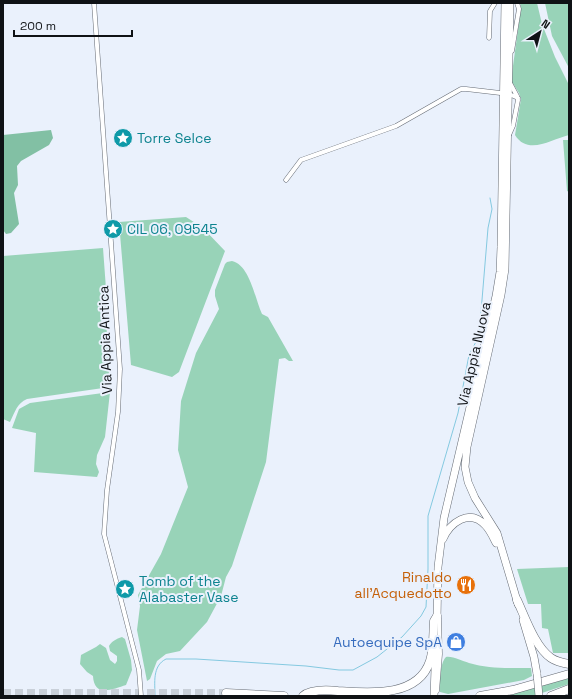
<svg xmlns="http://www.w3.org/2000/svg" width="572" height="699" font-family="'Space Grotesk',sans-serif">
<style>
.green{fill:#98d3b8}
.forest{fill:#82c0a4}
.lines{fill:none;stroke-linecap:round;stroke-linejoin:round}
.stream{stroke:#84c9e0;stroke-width:1}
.highway-tunnel{stroke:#c9d0d9;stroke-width:8;stroke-dasharray:8 4;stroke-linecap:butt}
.street-casing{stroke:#656b74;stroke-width:5}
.primary-casing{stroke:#656b74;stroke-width:8}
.highway-casing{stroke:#656b74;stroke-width:9}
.street{stroke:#fff;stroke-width:4}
.primary{stroke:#fff;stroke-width:7}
.highway{stroke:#fff;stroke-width:8}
.primary-bridge-casing{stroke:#656b74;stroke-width:8;stroke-linecap:butt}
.primary-bridge{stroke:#fff;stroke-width:7}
.labels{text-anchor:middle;stroke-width:4;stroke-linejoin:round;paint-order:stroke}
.culture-label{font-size:14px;fill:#0d838f;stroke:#eaf1fc;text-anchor:start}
.street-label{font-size:14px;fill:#0f1215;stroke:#eaf1fc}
.food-label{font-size:14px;fill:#c56008;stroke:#eaf1fc;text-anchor:end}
.shop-label{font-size:14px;fill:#366cbe;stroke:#eaf1fc;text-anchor:end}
</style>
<rect width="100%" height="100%" fill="#eaf1fc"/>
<path class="green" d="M520,3H537L542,24L555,57L569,85V135C552,139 528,156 515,135L521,99L519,93L512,82V73L521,8Z
M545,3H569V68L552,36Z
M563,140H569V192L567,191Z
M186,217L203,228L225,251L179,372L172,377L131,365L119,222Z
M103,248L108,316L106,319L110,387L27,399C17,403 15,412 10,422L3,419V256Z
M232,261C250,265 255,299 262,314L268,317L293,361H289L285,358L279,359L266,462L232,566L226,577L221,596L207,622L180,651L166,654L157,661L150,679L147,681L137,630L140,606L138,595L161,554L188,487L178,450L181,401L196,353L219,309L215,296V290L225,264L227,262Z
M110,392L105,437L97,455L96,464L99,472L97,477L34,472L36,433L12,428L19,409L30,403Z
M569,567V653H553L548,629L542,628L541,604H528L517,569Z
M122,637L125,639L131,660L132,670L126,685C113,689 94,698 93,676L87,672L80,664L81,655L96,647L100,644L106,648L110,660L115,664L117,661V656L110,651L109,646C112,641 116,639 122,637Z
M446,657C453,656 462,661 469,663C489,669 511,668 531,668L532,676L524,680L448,694L440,692C439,685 440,662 446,657Z
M569,678V684L533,696H498L530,689Z"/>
<path class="forest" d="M51,130L53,138L49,145L21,161L17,166L18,185L14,193L19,224L11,233L6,234L3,230V135Z"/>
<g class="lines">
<path class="stream" d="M155,696C155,683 152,666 166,659H196L306,666L339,670H353L377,657L402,637L421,616L426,607L428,569V516L458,413L469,355L479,336L488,228L492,209L490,198"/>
<path class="highway-tunnel" d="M3,693H226"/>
<defs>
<path id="street" d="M94,3L120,369L118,412L107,490L104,534L139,670L141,696
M489,38L490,11L495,3
M512,51L519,9L517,3
M509,135L513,126L518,100L517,96L510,83
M286,180L301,160L396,126L461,89H466L509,94L518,98
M437,691L440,654L439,618"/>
<path id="primary" d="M510,3L505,269L501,295L467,447L465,467L468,482L475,498L497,533L518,604
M443,539C450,523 469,508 485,525C490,530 493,537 496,543
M437,620L438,567L444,518L496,296L500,272L501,247L505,3
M523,620L534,657L537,674
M434,696L436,642"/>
<path id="highway" d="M517,600C525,617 535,647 551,658C557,662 563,663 569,664
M226,693L284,696
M303,696C311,689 328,690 338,691C369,693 418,698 430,661C434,648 433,634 434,621L437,616
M480,696L513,690L569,674
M551,696L569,689"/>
</defs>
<use href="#street" class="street-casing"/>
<use href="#primary" class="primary-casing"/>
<use href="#highway" class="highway-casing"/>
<use href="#street" class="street"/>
<use href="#primary" class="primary"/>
<use href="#highway" class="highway"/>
<defs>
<path id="primary-bridge" d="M537,674L539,696"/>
</defs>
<use href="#primary-bridge" class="primary-bridge-casing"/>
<use href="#primary-bridge" class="primary-bridge"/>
</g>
<defs>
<symbol id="sight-disc" viewBox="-11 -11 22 22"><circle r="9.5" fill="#0f9aa8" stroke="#eaf1fc"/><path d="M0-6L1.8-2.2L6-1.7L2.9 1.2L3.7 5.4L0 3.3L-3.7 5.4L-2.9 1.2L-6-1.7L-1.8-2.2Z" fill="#fff"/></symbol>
<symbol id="restaurant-disc" viewBox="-11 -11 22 22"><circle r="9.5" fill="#e8710a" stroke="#eaf1fc"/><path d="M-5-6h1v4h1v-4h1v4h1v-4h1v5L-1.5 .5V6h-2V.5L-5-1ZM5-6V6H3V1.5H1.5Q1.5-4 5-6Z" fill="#fff"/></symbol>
<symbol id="shop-disc" viewBox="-11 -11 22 22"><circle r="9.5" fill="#3f7fe0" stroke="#eaf1fc"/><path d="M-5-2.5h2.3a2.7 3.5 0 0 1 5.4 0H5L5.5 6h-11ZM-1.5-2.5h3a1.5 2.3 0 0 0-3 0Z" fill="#fff"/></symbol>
</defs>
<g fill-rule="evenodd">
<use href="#sight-disc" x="112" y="127" width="22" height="22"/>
<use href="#sight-disc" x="102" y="218" width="22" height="22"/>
<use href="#restaurant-disc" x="455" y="574" width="22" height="22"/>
<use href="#sight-disc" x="114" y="578" width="22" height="22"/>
<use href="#shop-disc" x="445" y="631" width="22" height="22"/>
</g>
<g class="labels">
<g class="culture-label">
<text x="137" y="143">Torre Selce</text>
<text x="127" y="234">CIL 06, 09545</text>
<text x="139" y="586">Tomb of the<tspan x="139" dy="16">Alabaster Vase</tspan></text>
</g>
<g class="street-label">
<text transform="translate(105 340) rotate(-92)" y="5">Via Appia Antica</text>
<text transform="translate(474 354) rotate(-77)" y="5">Via Appia Nuova</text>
</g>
<g class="food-label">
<text x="452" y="582">Rinaldo<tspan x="452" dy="16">all'Acquedotto</tspan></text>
</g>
<g class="shop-label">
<text x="442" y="647">Autoequipe SpA</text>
</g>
</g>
<rect width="572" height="699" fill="none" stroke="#0f1215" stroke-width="8"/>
<g transform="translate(540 32) rotate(36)" stroke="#eaf1fc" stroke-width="3" paint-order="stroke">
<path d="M0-3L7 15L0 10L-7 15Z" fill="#0f1215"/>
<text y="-6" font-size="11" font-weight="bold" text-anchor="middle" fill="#0f1215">N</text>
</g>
<path d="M14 30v6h118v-6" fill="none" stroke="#0f1215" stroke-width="2"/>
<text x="20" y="30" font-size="12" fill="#0f1215" stroke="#eaf1fc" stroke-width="3" paint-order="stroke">200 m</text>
</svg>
